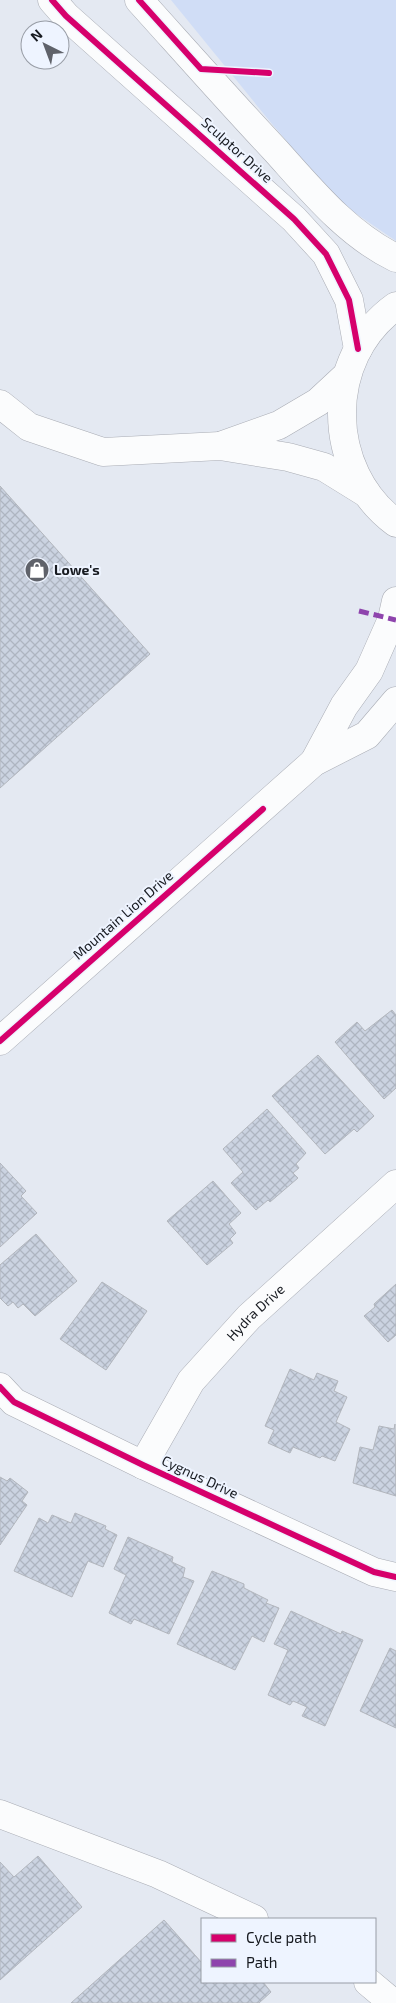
<svg xmlns="http://www.w3.org/2000/svg" width="396" height="2003" font-family="'Exo 2',sans-serif">
<style>
.grass{fill:#d0ddf6}
.building{fill:url(#building-cross-hatch);stroke:#b2b6bd}
.lines{fill:none;stroke-linecap:round;stroke-linejoin:round}
.minor-casing{stroke:#a9acb4;stroke-width:29}
.minor{stroke:#fbfcfd;stroke-width:28}
.quiet{stroke:#8e44ad;stroke-width:5;stroke-dasharray:10 5;stroke-linecap:butt}
.cycleway-casing{stroke:#eef4ff;stroke-width:9}
.cycleway{stroke:#d6006c;stroke-width:6}
.labels{text-anchor:middle;stroke-width:4;stroke-linejoin:round;paint-order:stroke}
.street-label{font-size:14px;fill:#171a20;stroke:#eef4ff}
.poi-label{font-size:14px;font-weight:bold;fill:#171a20;stroke:#eef4ff;text-anchor:start}
</style>
<defs>
<pattern id="building-cross-hatch" width="8" height="8" patternUnits="userSpaceOnUse" patternTransform="scale(1.25)"><rect width="8" height="8" fill="#cbd3e1"/><path d="M0 0l8 8M0 8l8-8" fill="none" stroke="#aeb5c1"/></pattern>
</defs>
<rect width="100%" height="100%" fill="#e4e9f2"/>
<path class="grass" d="M171,0H396V241L339,202L272,124Z"/>
<path class="building" d="M0,486L150,654L0,788Z
M392,1010L396,1015V1088L384,1099L335,1042L357,1022L365,1031Z
M318,1055L374,1116L357,1132L354,1129L325,1154L272,1096Z
M267,1109L306,1153L296,1164L299,1168L293,1173L298,1178L270,1202L268,1200L256,1210L231,1183L243,1172L223,1149Z
M0,1163L26,1191L21,1196L37,1213L0,1247Z
M213,1181L241,1213L229,1224L236,1233L230,1239L233,1243L207,1265L167,1221Z
M36,1234L77,1281L35,1316L23,1304L18,1308L13,1302L8,1306L0,1298V1265Z
M102,1282L147,1311L106,1370L60,1339Z
M396,1284V1335L388,1342L364,1316L375,1307L374,1304Z
M290,1369L314,1380L317,1373L338,1381L334,1391L347,1397L336,1422L350,1429L335,1461L322,1456L320,1458L293,1447L290,1453L268,1443L274,1430L265,1426Z
M395,1424L396,1496L353,1483L360,1447L373,1450L379,1426L394,1429Z
M0,1477L7,1481L10,1478L28,1492L22,1501L27,1505L0,1545Z
M75,1513L106,1526L105,1529L117,1535L103,1567L88,1561L72,1597L14,1571L39,1518L48,1523L52,1515L71,1523Z
M128,1537L173,1557L172,1562L185,1568L183,1577L194,1581L169,1634L134,1619L131,1624L109,1613L126,1575L114,1569Z
M212,1571L244,1584V1588L268,1600L266,1603L279,1608L264,1642L252,1636L235,1670L177,1644Z
M291,1611L341,1634L342,1631L363,1640L325,1726L302,1716L307,1707L293,1701L290,1705L268,1695L288,1650L274,1644Z
M390,1648L396,1651V1728L360,1711Z
M38,1856L82,1907L0,1980V1862L14,1877Z
M164,1920L202,1963V1982H263L271,1992L259,2003H71Z"/>
<g class="lines">
<defs>
<g id="minor">
<path d="M52,0L66,16L294,219L326,254L349,300L358,349"/>
<path d="M139,0C185,51 230,102 277,152C312,191 348,235 396,258"/>
<path d="M396,306C323,358 325,471 396,523"/>
<path d="M0,404L29,427L103,452L220,446L288,457L324,467L366,493"/>
<path d="M223,445L279,425L318,402L346,376"/>
<path d="M314,762L344,706L369,671L392,619L396,601"/>
<path d="M0,1041L314,762L367,735L396,701"/>
<path d="M0,1387L14,1402L143,1465L374,1572L396,1577"/>
<path id="s1" d="M143,1465L191,1381L249,1317L396,1184"/>
<path d="M0,1814L158,1874L254,1919"/>
<path d="M368,1982L393,2003"/>
</g>
</defs>
<use href="#minor" class="minor-casing"/>
<use href="#minor" class="minor"/>
<path class="quiet" d="M359,611L396,620"/>
<defs>
<path id="cycleway" d="M52,0L66,16L294,219L326,254L349,300L358,349
M139,0L201,69L269,73
M0,1041L263,809
M0,1387L14,1402L143,1465L374,1572L396,1577"/>
</defs>
<use href="#cycleway" class="cycleway-casing"/>
<use href="#cycleway" class="cycleway"/>
</g>
<defs>
<symbol id="shop-disc" viewBox="-11 -11 22 22"><circle r="9.5" fill="#5f626a" stroke="#eef4ff"/><path d="M-5-2.5h2.3a2.7 3.5 0 0 1 5.4 0H5L5.5 6h-11ZM-1.5-2.5h3a1.5 2.3 0 0 0-3 0Z" fill="#fff"/></symbol>
</defs>
<g fill-rule="evenodd">
<use href="#shop-disc" x="23" y="556" width="28" height="28"/>
</g>
<g class="labels">
<g class="street-label">
<text transform="translate(237 150) rotate(42)" y="5">Sculptor Drive</text>
<text transform="translate(123 915) rotate(-41)" y="5">Mountain Lion Drive</text>
<text dy="5" stroke="none"><textPath href="#s1" startOffset="191">Hydra Drive</textPath></text>
<text transform="translate(200 1477) rotate(25)" y="5">Cygnus Drive</text>
</g>
<g class="poi-label">
<text x="54" y="575">Lowe's</text>
</g>
</g>
<rect x="201" y="1918" width="175" height="65" fill="#eef4ff" stroke="#989da6"/>
<rect x="211" y="1934" width="25" height="8" fill="#d6006c" stroke="#989da6"/>
<text x="246" y="1943" font-size="15" fill="#171a20">Cycle path</text>
<rect x="211" y="1959" width="25" height="8" fill="#8e44ad" stroke="#989da6"/>
<text x="246" y="1968" font-size="15" fill="#171a20">Path</text>
<g transform="translate(45 45) rotate(318)"><circle r="24" fill="#eef4ff" stroke="#989da6"/>
<path d="M0-4L9 19L0 12L-9 19Z" fill="#5f626a"/>
<text y="-8" font-size="14" font-weight="bold" text-anchor="middle" fill="#171a20">N</text>
</g>
</svg>
